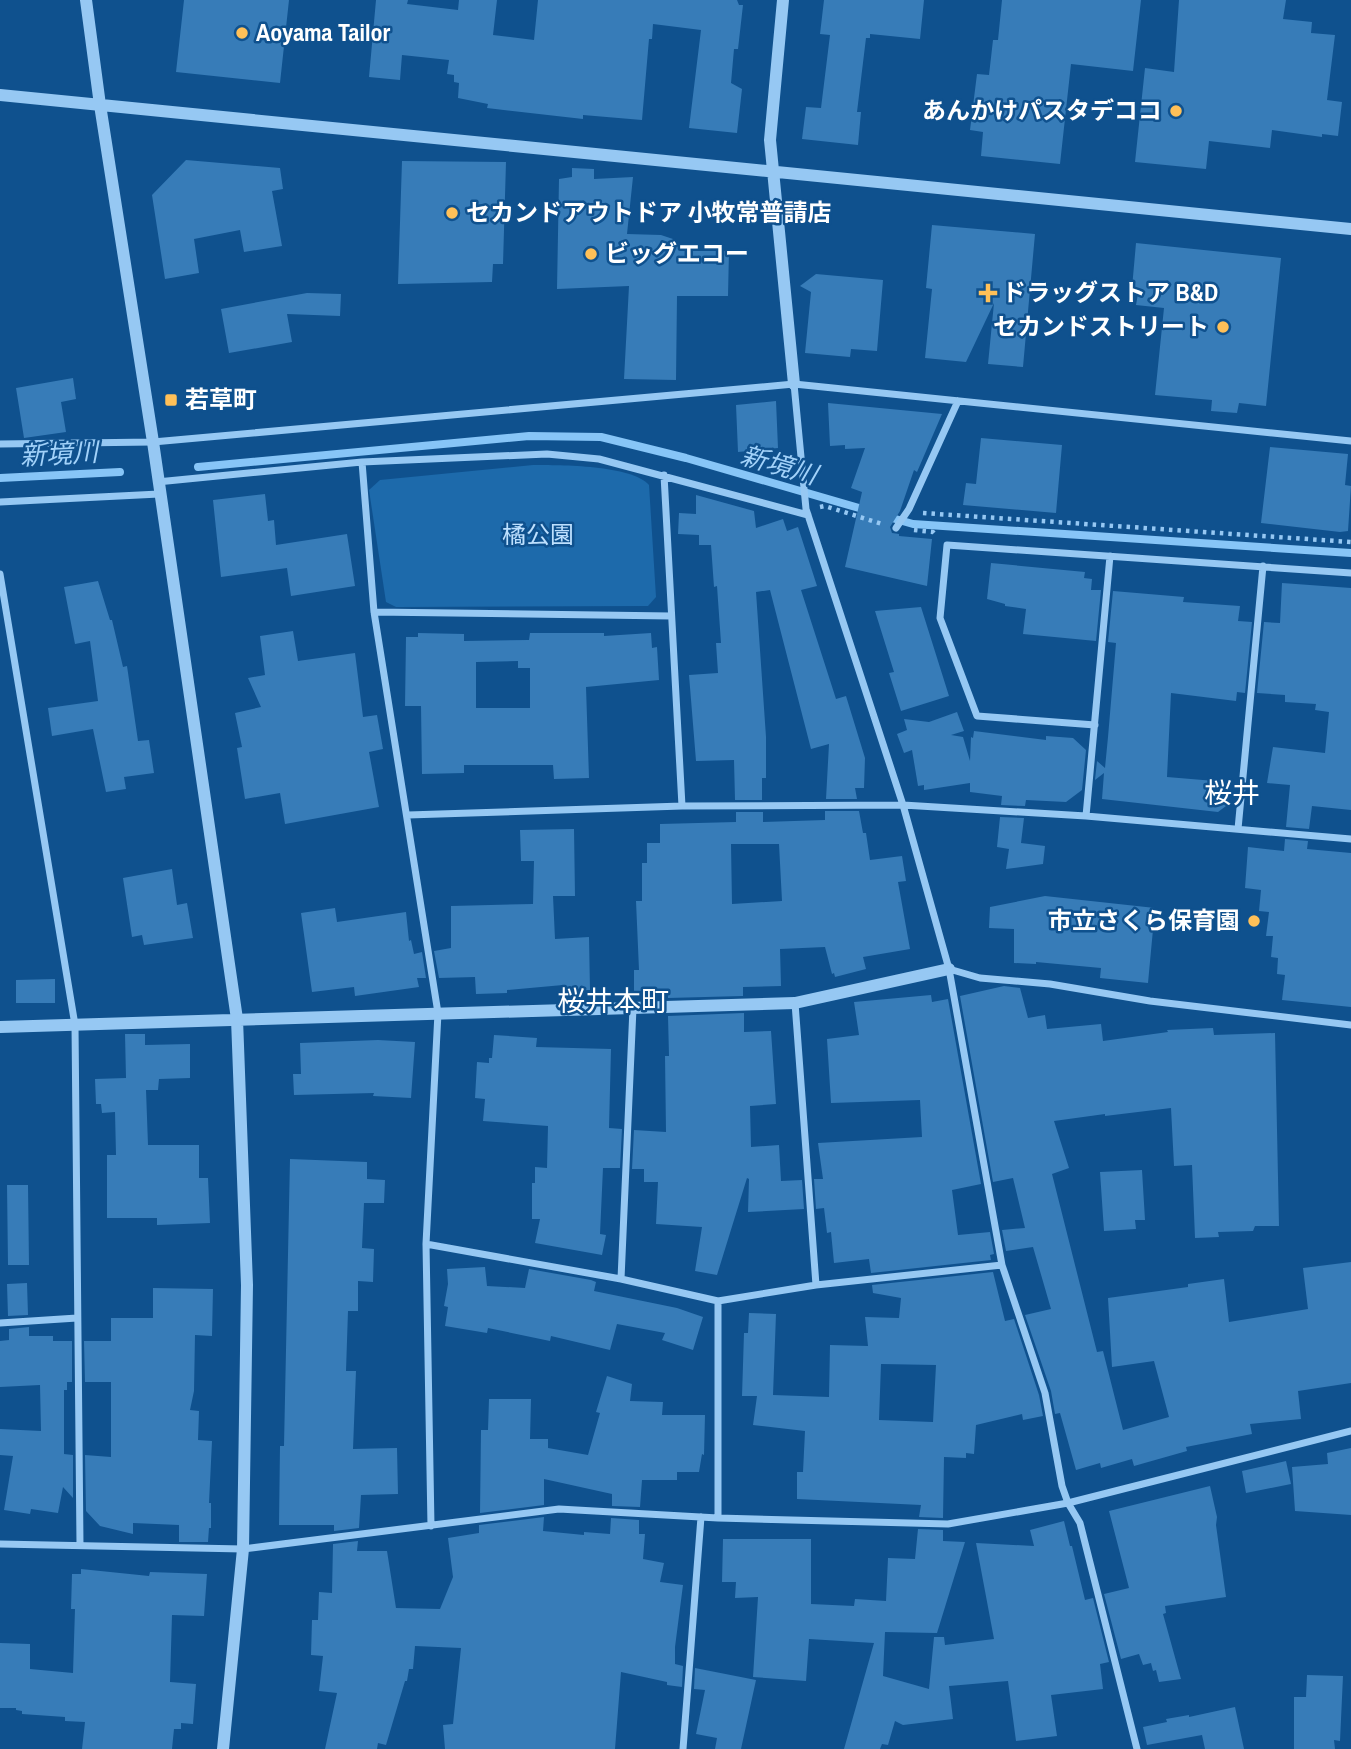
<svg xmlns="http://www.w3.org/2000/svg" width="1351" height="1749" font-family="'Archivo Narrow','Noto Sans JP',sans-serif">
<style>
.green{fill:#1d6aab}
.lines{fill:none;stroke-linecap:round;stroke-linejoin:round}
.stream{stroke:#87c5f7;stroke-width:8}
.building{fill:#377cb8;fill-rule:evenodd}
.path{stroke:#96c8f3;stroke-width:4.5;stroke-dasharray:3.5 5;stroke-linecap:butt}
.minor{stroke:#96c8f3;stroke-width:7}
.tertiary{stroke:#96c8f3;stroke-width:12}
.poi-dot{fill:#ffc058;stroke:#0f518e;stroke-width:2.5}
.labels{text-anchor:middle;stroke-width:5;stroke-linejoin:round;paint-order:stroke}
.poi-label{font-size:24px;font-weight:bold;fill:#fff;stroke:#0f518e;text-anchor:start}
.park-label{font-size:24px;fill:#bde0fe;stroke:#0f518e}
.water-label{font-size:26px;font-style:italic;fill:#a2d2fa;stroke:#0f518e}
.quarter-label{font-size:28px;fill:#fff;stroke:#0f518e}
</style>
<rect width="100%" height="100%" fill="#0f518e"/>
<path class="green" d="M533,465C560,465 632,465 649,485L656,597L648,606L396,607L386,602L369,490L380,480Z"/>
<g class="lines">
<path class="stream" d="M198,467L529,436L601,437L686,458L866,510
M0,478L120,472
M885,516L913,524L1351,553"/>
</g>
<path class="building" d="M184,0H289L280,83L176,72Z
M376,0H408L407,4L458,10L459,0H497L493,35L534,40L538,0H737L739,5H743L738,49H734L731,83L742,89L737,133L689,128L701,30L653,24L652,39H649L642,120L583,115V119L487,108L488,104L458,98L459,83L454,82V75L447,74L449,60L402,55L400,80L369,77Z
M824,0H924L920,39L870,34V38H866L857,112H861L858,145L802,139L806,107L821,108L830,35L820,34Z
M1002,0H1141L1133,71L1071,64L1060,164L981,156L983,132L970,130L977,74L989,75L993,40H998Z
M1179,0H1286L1283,19L1312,22L1311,33L1335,35L1327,100L1342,102L1338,136L1322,134V137L1272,130L1270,148L1209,141L1206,169L1135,162L1145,68L1174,72Z
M186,160L280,168L283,189L272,191L282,246L244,252L240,230L194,239L199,273L165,279L152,195Z
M402,161L506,162L503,264H493L492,282L398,284Z
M572,168L594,169V179L633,177L627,234L661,235L673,239L688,251H729L728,296H677L676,380L624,379L629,286L557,289L559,179L572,177Z
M932,225L1035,234L1023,367L988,364L994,303L966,362L925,358L932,289L926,288Z
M1136,243L1281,258L1266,406L1239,403L1237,413L1211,411L1212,400L1155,395L1164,308L1136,305L1139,288H1132Z
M816,274L883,280L877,351L851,349L850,357L805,353L811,292L800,286Z
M307,293L341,294L340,316L287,314L292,342L229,353L221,309Z
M73,378L76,399L61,402L66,432L24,438L16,388Z
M776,401L778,448L738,452L736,405Z
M828,403L942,414L917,472L914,470L900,511L890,527L892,533L899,534V536L932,539L927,586L845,567L862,492L851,488L865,448L845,449V445L830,446Z
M981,438L1062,445L1056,513L963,505L966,483L976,484Z
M1270,447L1348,454L1345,485L1351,486L1348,531L1340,532L1261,523Z
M265,494L268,521L274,520L276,545L347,534L355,586L291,596L287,568L221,577L213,500Z
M696,495L754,511L756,528L783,519L787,531L798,527L817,586L801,590L836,699L846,696L865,758L864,788H855L857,799H826L829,744L811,749L770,590L756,592L766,737V778H762V800H735L734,760L696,761L689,675L718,673L716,643H721L717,586L714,587L711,545H699V535L678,534L679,513L696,514Z
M991,563L1085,572L1084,578L1092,579L1091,590H1101L1096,641L1023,634L1026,609L1005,606V604L987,599Z
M98,581L110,620H112L123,667L127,666L138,741L149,740L154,773L124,777L126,789L106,792L93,729L52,736L48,708L98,701L90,641L75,644L64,587Z
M1282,583L1351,588V810L1312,806L1309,829L1286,827L1290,785L1267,783L1273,747L1325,753L1329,712L1315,710L1316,704L1285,702V695L1257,693L1264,622L1280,623Z
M1113,591L1184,597L1183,602L1240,606L1238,621L1252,622L1245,693L1237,692L1236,701L1171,693L1167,777L1227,782L1226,806L1218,812L1102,799L1104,773L1095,780L1097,761L1105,768L1108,737L1116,643L1108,642Z
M921,607L949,696L901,711L889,673L894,672L875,611Z
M293,631L298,661L355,653L363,717L377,715L383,749L369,752L379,807L285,824L280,793L245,799L237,748L242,747L235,713L261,707L248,678L265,675L260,636Z
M418,633L464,634V641L529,640L530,633H604V636L651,633L652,648L657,647L659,680L586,687L589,778L554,779L553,765H464V773L422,774L421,706H405L406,637H418ZM518,661V668H530V708H476V662Z
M957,712L964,731L951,735L963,737L970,761L971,737L973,738L974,731L1046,740V736L1073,738L1086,750L1082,790L1066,802L1026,800L1025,806L1001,805L1002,796L970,792V783L924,790V785L918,786L912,750L904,753L897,734L907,730L904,719L929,722Z
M825,811H859L863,833H866L870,860L902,856L906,881L898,882L910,949L863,957L866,969L835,977L834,973L832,974L825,947L780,949L781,986L743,987V996L668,998V991H634V970H639L636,901H642V863H647V843H660V824L736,822V812H763V822L825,820ZM731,844H779L782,901L732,904Z
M1000,817L1024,818L1021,843L1045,846L1043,864L1006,869L1009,849L997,847Z
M574,829L575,896H553L555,939L589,937L590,990L563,991V985L507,990V993L476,994L475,977L439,978L434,951L451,948V906L533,904L534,861H521L520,830Z
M1285,839L1308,841L1307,849L1351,853V1007L1282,1000L1285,975L1277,974L1278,958L1271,957L1273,936H1266L1269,912L1259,911L1261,890L1245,888L1248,847L1284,851Z
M172,869L177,905L187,903L193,938L144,945L142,935L132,937L123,878Z
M1045,896L1155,908L1148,983L1100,978L1101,968L1036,962V964L1014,963V929L989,928L990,907Z
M335,908L337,922L406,912L409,941L411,940L414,954L422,952L426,978H417L419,987L355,996L354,987L312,992L301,913Z
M55,979V1003H16V980Z
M1004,986L1020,988L1028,1018L1045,1015L1047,1029L1101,1024L1103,1041L1168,1032L1167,1030L1213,1028L1214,1035L1275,1033L1279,1226H1255L1253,1231L1218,1232L1219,1237L1195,1238L1192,1165L1174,1166L1171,1108L1105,1116V1114L1054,1121L1069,1168L1052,1174L1097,1352L1103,1351L1123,1430L1169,1417L1154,1361L1112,1367L1108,1298L1188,1287V1284L1224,1279L1229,1322L1308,1309L1303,1268L1351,1262V1383L1298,1391L1301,1419L1250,1424L1252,1434L1186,1447L1187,1451L1134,1466L1132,1459L1101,1468L1100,1463L1076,1470L1060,1413L1055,1414L1051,1391L1025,1315L1051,1309L1033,1247L1006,1251L1002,1230L1025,1228L1013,1178L993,1182L960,996Z
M931,995L932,1002L948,999L981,1184L952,1190L958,1235L990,1232L994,1254L990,1255L991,1260L871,1273L869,1259L834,1263L831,1232L827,1233L824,1208L816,1209L814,1179H823L818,1143L922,1137L920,1100L831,1103L827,1039L859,1035L854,1002Z
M744,1013V1032L771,1031L776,1104L750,1106L751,1147L779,1145L781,1181L802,1180L804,1209L748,1212L749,1179L747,1178L717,1275L695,1271L702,1227L656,1224L658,1182H644V1169H632L634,1130L666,1132L665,1056H669L668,1016Z
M125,1034H145V1045L190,1044V1078L159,1079L158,1090H146L148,1145H199V1178H208L210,1223L157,1225V1218H107V1155H116L115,1112L102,1113L101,1104H96L95,1079L126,1078Z
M494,1035L537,1038L536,1047L611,1049L609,1128L622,1129L620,1168H603L600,1234L606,1235L602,1255L535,1243L540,1219H532V1183H535V1167L547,1168L548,1126L483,1121L485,1099L475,1098L477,1062L489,1063V1058H492Z
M378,1040L415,1042L411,1098L373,1096L374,1093L294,1095L293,1074H301L300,1043Z
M290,1159L367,1162V1179L385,1180L384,1203H364L362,1248L374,1249L373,1282L358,1281V1311H348L346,1371H356L353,1449L397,1448L398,1494L361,1495L359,1528L334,1531V1525H279L280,1446H284Z
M1142,1170L1145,1220H1135L1136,1229L1104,1231L1100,1172Z
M7,1185H28L29,1265H8Z
M485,1267L487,1286L525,1288L529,1269L591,1280L596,1282L594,1291L677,1308L703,1317L693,1350L662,1340L665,1333L617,1324L610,1350L551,1336L550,1341L488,1328L487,1333L445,1326L448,1307L444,1306L448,1284L447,1269Z
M993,1272L1005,1321L1014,1319L1039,1395L1043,1416L1023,1420L1022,1414L976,1425L974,1454L966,1453V1458L944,1457L943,1518L919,1517L921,1505L797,1499V1472H803L805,1431L753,1425L757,1396H742L744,1333H748L749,1313L776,1314L773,1395L829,1397L830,1345L868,1346L865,1317L899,1318L901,1298L873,1293L872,1285ZM881,1364L936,1365L933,1422L879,1420Z
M27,1283L28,1315L8,1316L7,1284Z
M153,1288L213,1289L212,1336L195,1335L194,1391L190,1410L199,1411L198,1440L212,1441L209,1503H211V1528H209L208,1542H179V1525L133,1523V1534L100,1526L86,1511L85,1455L111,1457V1382H85L84,1341H111V1318H153Z
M29,1327V1336H53V1341H72V1382H67V1390H64V1454L73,1455V1498L63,1487L58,1513L31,1509L30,1514L4,1510L13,1456L0,1455V1429L41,1431L40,1385L0,1387V1341L9,1340V1329Z
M607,1376L632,1384L630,1401L663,1402L662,1415H705L704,1455L702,1454L699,1472H677V1480H642L640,1507L612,1506V1494L544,1479V1505L480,1513L481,1430H488L489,1399H531L530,1439H548V1448L588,1455L600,1413L596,1412Z
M1351,1448V1515L1295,1511L1292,1467L1328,1464L1327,1453Z
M1286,1461L1291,1484L1246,1493L1242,1471Z
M1210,1486L1217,1517L1216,1525L1226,1597L1165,1606L1166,1613L1163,1614L1181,1679L1159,1682L1156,1670L1153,1671L1151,1663L1143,1665L1139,1654L1121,1659L1104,1594L1129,1588L1109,1511Z
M544,1517L543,1531L584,1535V1532L610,1534L611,1518L639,1520V1534H645L643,1559L664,1563L660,1582L683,1585L675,1647V1664L683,1666L682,1687L667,1685V1682L621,1672L615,1749H445L443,1725L453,1724L461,1648L415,1646L413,1669H409L407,1681H405L386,1745L378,1743L377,1749H325L337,1693L319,1691L323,1656L311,1655L312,1620H318L319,1592L332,1593L333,1544L358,1541L357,1551H387L396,1608L440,1609L453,1577L448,1538L479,1533V1525Z
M1064,1521L1070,1546H1072L1085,1600L1093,1598L1109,1662L1100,1664L1103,1689L1051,1695L1057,1736L1016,1741L1008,1681L949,1686L953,1719L903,1725L895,1721L888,1745L882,1744L880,1749H844L874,1643L809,1639L806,1681L753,1677L758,1597L735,1598L736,1582H722L723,1539H811V1604L854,1606L855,1599L886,1601L888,1558L915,1559L918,1529L943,1530V1541L965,1542L937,1633L885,1632L883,1676L929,1689L934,1637H944L945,1645L994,1639L976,1543L1034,1546L1030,1530Z
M81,1569L149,1576L150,1572L207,1574L204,1616L172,1615L170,1682L196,1684L193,1724L181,1723V1729H174L172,1749H82L85,1722L65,1721V1717L22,1714V1711L16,1710V1708H0V1643L30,1644V1669L73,1673L75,1609H71L72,1574H81Z
M695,1668L756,1680L741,1749H715L717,1738L696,1734L705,1690L694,1689Z
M1307,1675L1343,1676L1340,1741L1334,1740L1335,1749H1294V1697H1306Z
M1235,1707L1244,1749H1205L1202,1735L1147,1745L1143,1727L1167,1722L1166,1719L1189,1715V1717Z"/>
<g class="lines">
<path class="path" d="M820,507L825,506L882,524
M923,513L1351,542
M914,530L933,532L936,535"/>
<path class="minor" d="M794,384L806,509L903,805L949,969L1002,1265L1045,1393L1062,1486L1068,1503L1080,1523L1137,1749
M0,444L153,442L794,384L1351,441
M362,462L374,612L438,1013L426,1244L431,1526
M664,475L682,806
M157,482L362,462L547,454L599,459L808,515
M0,502L159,494
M896,528L909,509L958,401
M0,574L75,1025L80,1545
M374,612L671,616
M1095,725L977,716L940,618L947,545L1351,573
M408,815L682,806L903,805L1086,816L1351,839
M1086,816L1110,556
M1238,829L1263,566
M949,969L980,978L1050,984L1150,1001L1351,1025
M795,1003L816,1285
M426,1244L621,1279L718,1301L816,1285L1002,1265
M621,1279L633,1008
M718,1301V1518
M0,1323L77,1318
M0,1544L243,1549L559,1509L718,1518L948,1524L1068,1503L1351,1431
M683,1749L701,1517"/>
<path class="tertiary" d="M86,0L100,105L153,442L237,1019L247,1285L243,1549L223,1749
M783,0L770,140L794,384
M0,95L1351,229
M0,1027L795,1003L949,969"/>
</g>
<g class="poi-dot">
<circle cx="242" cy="33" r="7"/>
<circle cx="1176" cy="111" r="7"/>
<circle cx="452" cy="213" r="7"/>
<circle cx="591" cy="254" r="7"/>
<path d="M984.5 282.5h7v7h7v7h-7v7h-7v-7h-7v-7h7z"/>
<circle cx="1223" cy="327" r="7"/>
<rect x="164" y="393" width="14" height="14" rx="3.5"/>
<circle cx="1254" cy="921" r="7"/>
</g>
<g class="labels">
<g class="poi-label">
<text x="256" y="41">Aoyama Tailor</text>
<text x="1162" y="119" text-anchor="end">あんかけパスタデココ</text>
<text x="466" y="221">セカンドアウトドア 小牧常普請店</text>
<text x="605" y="262">ビッグエコー</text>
<text x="1002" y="301">ドラッグストア B&amp;D</text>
<text x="1209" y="335" text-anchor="end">セカンドストリート</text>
<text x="185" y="408">若草町</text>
<text x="1240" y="929" text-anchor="end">市立さくら保育園</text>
</g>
<g class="park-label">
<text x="538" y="543">橘公園</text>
</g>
<g class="water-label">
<text transform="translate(59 454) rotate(-3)" y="9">新境川</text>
<text transform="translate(779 465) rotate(16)" y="9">新境川</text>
</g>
<g class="quarter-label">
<text x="1232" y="803">桜井</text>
<text x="613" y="1011">桜井本町</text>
</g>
</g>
</svg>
